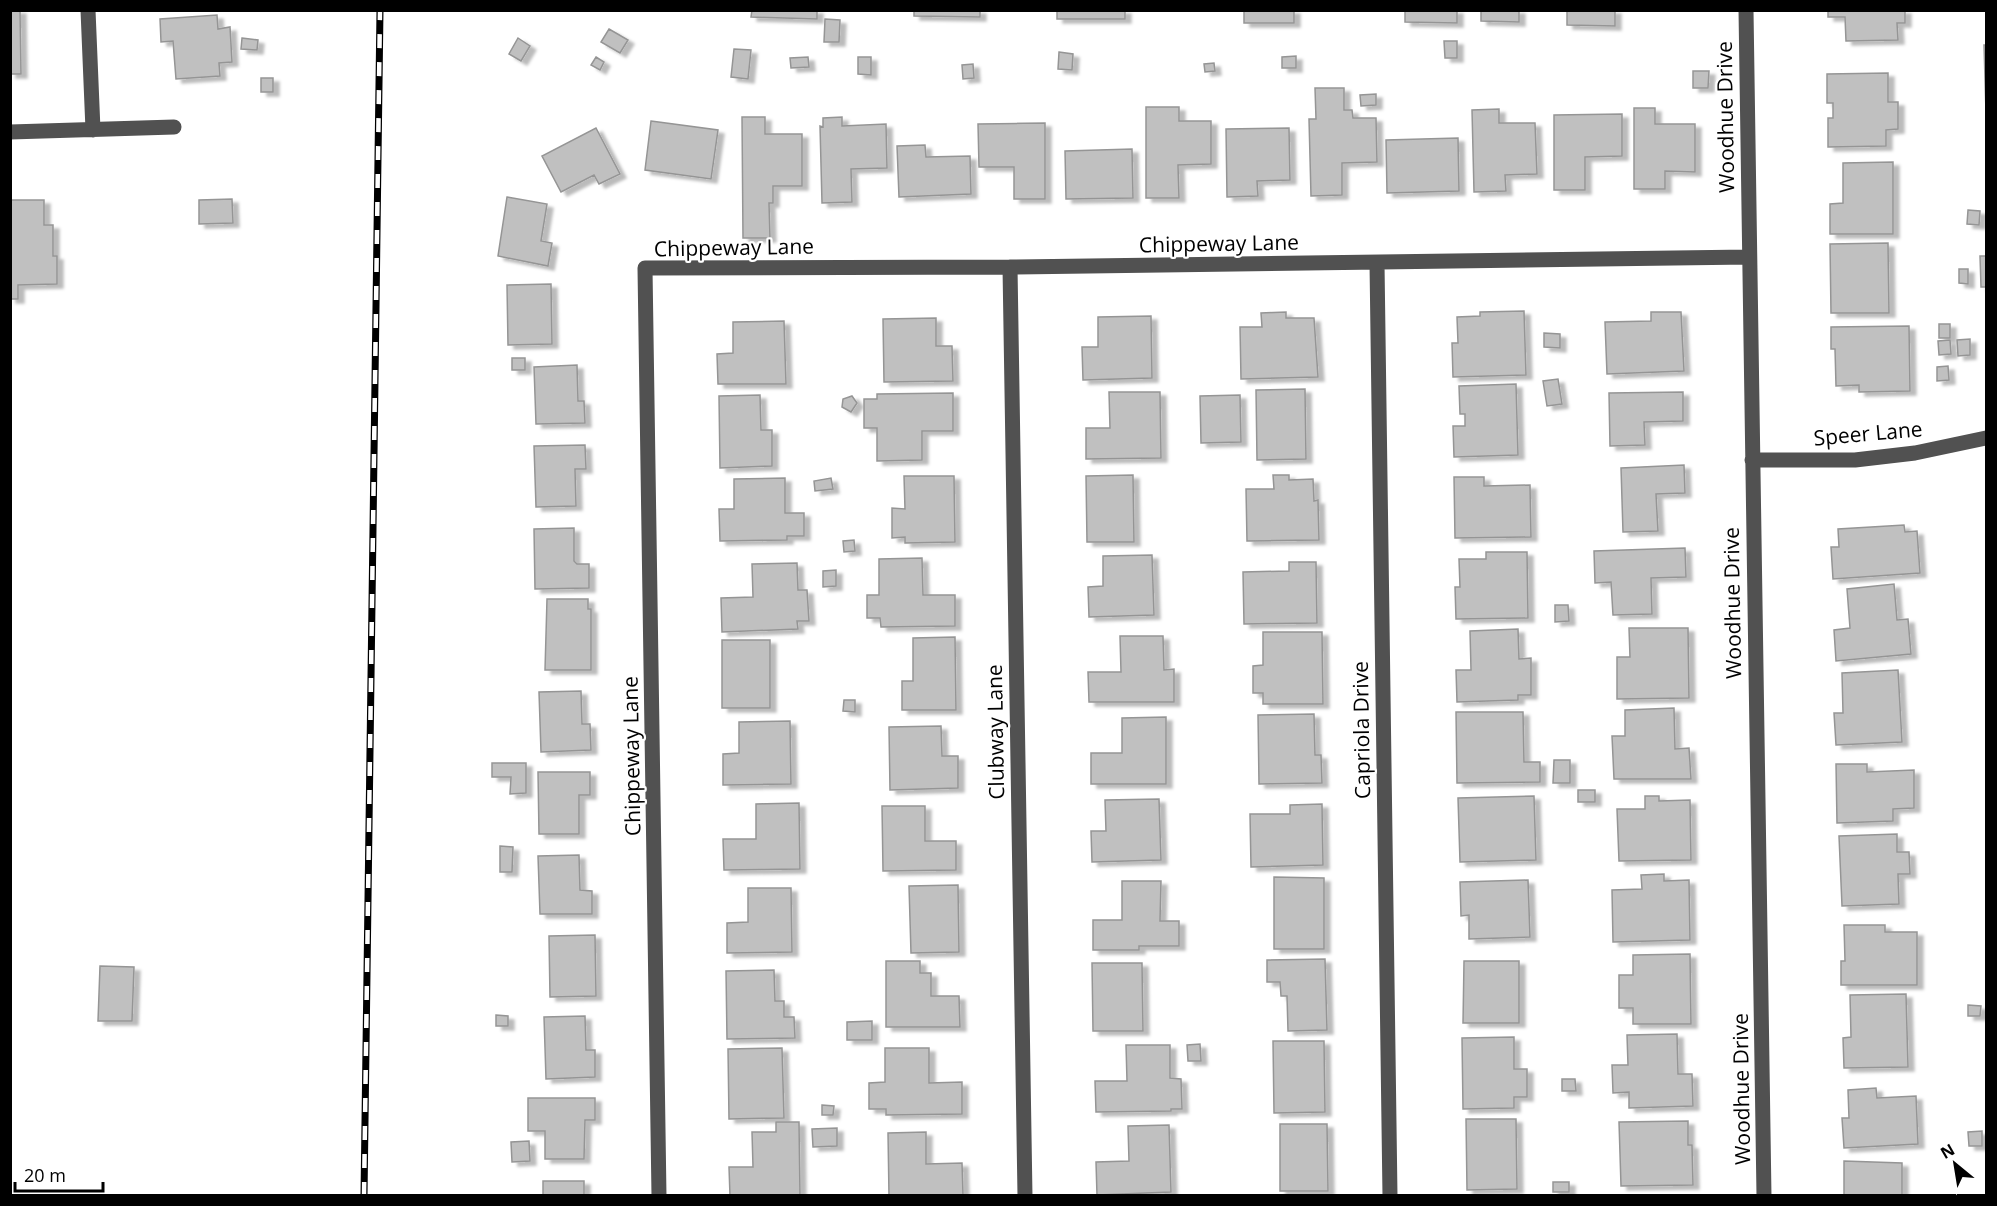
<svg xmlns="http://www.w3.org/2000/svg" width="1997" height="1206" font-family="'Open Sans',sans-serif">
<style>
.building{fill:#c0c0c0;stroke:#959595;stroke-width:1.5;filter:url(#shadow)}
.lines{fill:none;stroke-linecap:round;stroke-linejoin:round}
.minor{stroke:#515151;stroke-width:15}
.rail-casing{stroke:#000;stroke-width:7}
.rail{stroke:#fff;stroke-width:4.5;stroke-dasharray:14;stroke-linecap:butt}
.labels{text-anchor:middle;stroke-width:4.5;stroke-linejoin:round;paint-order:stroke}
.street-label{font-size:21px;fill:#000;stroke:#fff}
</style>
<defs>
<filter id="shadow"><feDropShadow dx="6" dy="4" stdDeviation="1.5" flood-color="#0004"/></filter>
</defs>
<rect width="100%" height="100%" fill="#fff"/>
<path class="building" d="M10,10H20L21,74H10Z
M752,10H817V19L751,17Z
M914,10H980V17L914,16Z
M1057,10H1125V19H1057Z
M1244,10H1294V23H1244Z
M1405,10H1457V23L1405,22Z
M1481,10H1519V22L1481,21Z
M1567,10H1615V26L1567,25Z
M1828,10H1905V23H1897L1898,40L1846,41L1845,17H1828Z
M217,15L218,29L230,27L232,62L219,63L220,76L176,79L173,41L161,42L160,19Z
M825,19L840,20L839,42H824Z
M609,29L628,40L620,53L601,42Z
M242,38L258,40L257,50L241,49Z
M518,38L530,46L521,61L509,54Z
M1444,41H1457V58H1445Z
M1984,45H1986V113Z
M734,49L751,50L748,79L731,77Z
M1059,52L1073,54L1072,70L1058,69Z
M1296,56V68H1282V57Z
M596,57L604,62L600,70L591,65Z
M808,57L809,67L791,68L790,58Z
M858,57H871V75L858,74Z
M1214,63L1215,71L1205,72L1204,64Z
M973,64L974,78L963,79L962,65Z
M1693,71H1709L1708,88H1693Z
M1888,73V102H1898V129L1886,130V146L1828,147V118H1833V103H1827V74Z
M261,78H273V92H261Z
M1315,88H1344V110H1352L1353,118H1376L1377,162L1342,163V195L1311,196L1309,119H1316Z
M1376,94V105L1361,106L1360,95Z
M1146,107H1179V121H1211V164L1178,165L1179,198H1146Z
M1634,108H1655V124H1695V172L1665,171V189H1634Z
M1499,109V123H1535L1537,174L1505,175L1506,191L1474,192L1472,110Z
M1622,114V156L1585,157V190H1554V115Z
M742,117H765V134H802V186H773V203H769L770,238H743Z
M842,117V126L886,124L887,168L851,169L852,202L822,203L820,126L823,127V118Z
M651,121L718,130L711,179L645,170Z
M1045,123V199H1014V167H979L978,124Z
M596,128L620,174L599,184L594,175L561,192L542,156Z
M1289,128L1290,180L1257,181L1258,196L1227,197L1226,129Z
M1458,138L1459,191L1387,193L1386,140Z
M925,145L926,157L970,156L971,194L899,197L897,146Z
M1132,149L1133,198L1066,199L1065,151Z
M1893,162V234H1830V204L1843,203V163Z
M507,197L547,204L541,241L552,243L548,266L498,256Z
M232,199L233,223L199,224V200Z
M10,200H44V225H53V256H57V284L18,285V299H10Z
M1968,210L1980,211L1979,225L1967,224Z
M1888,243L1889,313H1831L1830,244Z
M1980,256H1986V287H1981Z
M1959,269H1968V284L1959,283Z
M551,284L552,344L508,345L507,285Z
M1524,311L1526,375L1453,377L1452,343H1458L1457,317L1480,316V312Z
M1286,312V318H1314L1318,377L1241,379L1240,327H1262L1261,313Z
M1651,312H1681L1684,371L1607,374L1605,322L1651,321Z
M1151,316L1152,378L1083,380L1082,347H1098V317Z
M936,318V346H952L953,381L884,382L883,319Z
M784,321L786,384H718L717,354L733,353V322Z
M1939,324H1950V338H1939Z
M1909,326L1910,391L1859,392V385L1836,386L1835,349H1831V327Z
M1544,333L1560,334V348L1544,347Z
M1970,339V355L1958,356L1957,340Z
M1950,340L1951,354L1939,355L1938,341Z
M512,358H525V370H512Z
M577,365L578,401H584L585,423L536,424L534,367Z
M1948,366L1949,380L1937,381V367Z
M1558,379L1562,404L1547,406L1543,381Z
M1516,384L1518,455L1454,457L1453,426H1465V414H1460L1459,386Z
M1305,389L1306,459L1257,460L1256,390Z
M1109,392H1160L1161,458L1086,459V428H1110Z
M1683,392V421L1644,422L1645,445L1610,446L1609,393Z
M953,393V431H922V460L877,461V428H864V399H877V394Z
M760,395L761,430H772V466L720,468L719,396Z
M1240,395L1241,442L1201,443L1200,396Z
M852,396L857,403L851,412L842,407L843,399Z
M585,445L586,469H575L576,506L536,507L534,446Z
M1684,465L1685,493L1656,494L1658,531L1623,532L1621,468Z
M1133,475L1134,542H1087L1086,476Z
M1273,475H1289V480L1313,479L1314,501L1318,500L1319,540L1247,541L1246,489H1274Z
M904,476H954L955,542L905,543V537L892,538V508L905,509Z
M1454,477H1484V486L1530,485L1531,537L1455,538Z
M785,478V513H804V536H787V540L720,541L719,509H734V479Z
M831,478L833,489L815,491L814,481Z
M1904,525L1905,532L1917,531L1920,573L1833,579L1831,547H1839L1838,529Z
M574,528V561L577,564H589V588L535,589L534,529Z
M854,540L855,551L844,552L843,541Z
M1685,548L1686,577L1651,578L1652,614L1613,615L1611,582L1595,583L1594,551Z
M1486,552H1527L1528,618L1456,619L1455,587H1460L1459,559H1486Z
M1152,555L1154,615L1089,617L1088,587L1103,586V556Z
M922,558L923,595H955V626L881,627L880,618H867V595H879V559Z
M1289,562H1316L1317,623L1244,624L1243,572L1289,571Z
M797,563L798,590H807L809,621H797L798,629L722,632L721,598L753,597L752,564Z
M836,570V586L823,587V571Z
M1894,584L1897,620L1908,619L1911,654L1836,661L1834,630L1850,628L1847,589Z
M547,599H588V609H591V670H545Z
M1555,605H1568L1569,621L1555,622Z
M1629,628H1688L1689,698L1617,699V657H1630Z
M1518,629L1519,659L1531,658V695H1518V700L1457,702L1456,670H1471L1470,631Z
M1263,632H1322L1323,704H1263V693H1253V666L1263,665Z
M1120,636H1163L1164,670L1174,669V702H1089L1088,672H1121Z
M955,637L956,710H902V681H913V638Z
M722,640H770V708H722Z
M1898,670L1902,742L1836,745L1834,713H1843L1842,673Z
M581,691L582,724H590L591,750L541,752L539,692Z
M844,700H855V712L843,711Z
M1674,708L1675,749L1689,748L1691,779H1614L1612,736H1625V710Z
M1456,712H1523L1524,762H1540V782L1457,783Z
M1314,714L1315,755H1321L1322,783L1259,784L1258,715Z
M1166,717V784H1091V753H1122V718Z
M790,721L791,784L723,785V754L739,753V722Z
M941,726L942,756H958V788L890,790L889,727Z
M1554,760H1570V783H1553Z
M492,763H526V793L510,794L511,777H492Z
M1836,764H1867V772L1914,770V808L1893,809V821L1837,823Z
M538,772H590V795H579V834H539Z
M1578,790H1595V802H1578Z
M1534,796L1536,860L1460,862L1458,798Z
M1645,796H1659V801L1690,800L1691,860L1619,861L1617,809H1645Z
M1159,799L1161,860L1092,862L1091,831H1106L1105,800Z
M799,803L800,869L724,870L723,839H756V804Z
M1322,804L1323,865L1251,867L1250,814H1290V805Z
M882,806H925V841H956V870L883,871Z
M1897,834V852H1909L1910,874H1898L1899,904L1842,906L1839,836Z
M500,846L513,847L512,872H500Z
M579,855L580,890L592,891V914H540L538,856Z
M1664,874V881L1689,880L1690,940L1613,942L1612,890L1642,889L1641,875Z
M1274,877L1324,878V949H1274Z
M1528,880L1530,937L1469,939V915L1461,916L1460,882Z
M1122,881H1161L1160,921H1179V946H1139V950H1093V920H1122Z
M958,885L959,952L911,953L909,886Z
M748,888H791L792,952L727,953V923L748,922Z
M1844,925H1885V932H1917V985H1841V961H1845Z
M595,935L596,996L550,997L549,936Z
M1690,954L1691,1024H1633V1008H1619V975H1633V955Z
M1325,959L1327,1030L1288,1031L1287,996H1281L1280,982H1267V960Z
M886,961H920V973H931V996H959L960,1027H886Z
M1464,961H1519V1023H1463Z
M1092,963H1142L1143,1031H1093Z
M100,966L134,967L132,1021H98Z
M774,970L775,1001H784V1017H794L795,1038L727,1039L726,971Z
M1906,994L1908,1067L1844,1068L1843,1038L1851,1037L1850,995Z
M1968,1005L1981,1006L1980,1016H1968Z
M496,1015L508,1016V1026H496Z
M585,1016L586,1050H595V1077L546,1079L544,1017Z
M872,1021V1040H847V1022Z
M1677,1034L1678,1074H1692L1693,1106L1629,1108V1092L1613,1093L1612,1065H1628L1627,1035Z
M1514,1037V1069H1527V1097H1514V1108L1463,1109L1462,1038Z
M1273,1041H1324L1325,1112L1274,1113Z
M1200,1044L1201,1061H1188L1187,1045Z
M1126,1045H1170V1078L1181,1079L1182,1109H1171V1111L1096,1112L1095,1081H1127Z
M782,1048L784,1118L729,1119L728,1049Z
M885,1048H929V1083L962,1082V1114L886,1115V1109H869V1083L885,1082Z
M1562,1079H1575L1576,1091H1562Z
M1876,1088L1877,1098L1916,1096L1918,1144L1844,1148L1842,1118H1849L1848,1090Z
M528,1098H595V1120H585L584,1159H545V1131H528Z
M822,1105L834,1106L833,1115H822Z
M1466,1119H1516L1517,1189L1467,1190Z
M1688,1121V1145H1692L1693,1185L1621,1186L1619,1122Z
M776,1122H799L800,1196H730L729,1167H753L752,1132H776Z
M1280,1124H1327L1328,1191H1280Z
M1169,1125L1171,1192L1097,1195L1096,1162L1129,1161L1128,1126Z
M837,1128V1146L813,1147L812,1129Z
M1982,1131V1146H1969L1968,1132Z
M926,1132V1164L962,1163L963,1195L889,1196L888,1133Z
M529,1141L530,1161L512,1162L511,1142Z
M1844,1161L1902,1163V1196H1844Z
M543,1181H584V1196H543Z
M1553,1182H1569V1192H1553Z"/>
<g class="lines">
<path class="minor" d="M88,10L93,130
M1746,10L1764,1196
M10,132L174,127
M1377,263L1390,1196
M1010,267L1025,1196
M1752,460H1855L1915,453L1986,438
M659,1196L645,268L1010,267L1749,257"/>
<defs>
<path id="rail" d="M364,1196L380,10"/>
</defs>
<use href="#rail" class="rail-casing"/>
<use href="#rail" class="rail"/>
</g>
<g class="labels">
<g class="street-label">
<text transform="translate(1726 117) rotate(-91)" y="7">Woodhue Drive</text>
<text transform="translate(1219 244) rotate(-1)" y="7">Chippeway Lane</text>
<text transform="translate(734 248) rotate(-1)" y="7">Chippeway Lane</text>
<text transform="translate(1868 434) rotate(-5)" y="7">Speer Lane</text>
<text transform="translate(1733 603) rotate(-91)" y="7">Woodhue Drive</text>
<text transform="translate(1362 730) rotate(-91)" y="7">Capriola Drive</text>
<text transform="translate(996 732) rotate(-91)" y="7">Clubway Lane</text>
<text transform="translate(632 756) rotate(-91)" y="7">Chippeway Lane</text>
<text transform="translate(1742 1089) rotate(-91)" y="7">Woodhue Drive</text>
</g>
</g>
<rect width="1997" height="1206" fill="none" stroke="#000000" stroke-width="24"/>
<g transform="translate(1955 1164) rotate(330)" stroke="#ffffff" stroke-width="4.5" paint-order="stroke">
<path d="M0-4.5L10 22L0 15L-10 22Z" fill="#000000"/>
<text y="-9" font-size="16" font-weight="bold" text-anchor="middle" fill="#000000">N</text>
</g>
<path d="M15 1182v9h88v-9" fill="none" stroke="#000000" stroke-width="3"/>
<text x="24" y="1182" font-size="18" fill="#000000" stroke="#ffffff" stroke-width="4.5" paint-order="stroke">20 m</text>
</svg>
